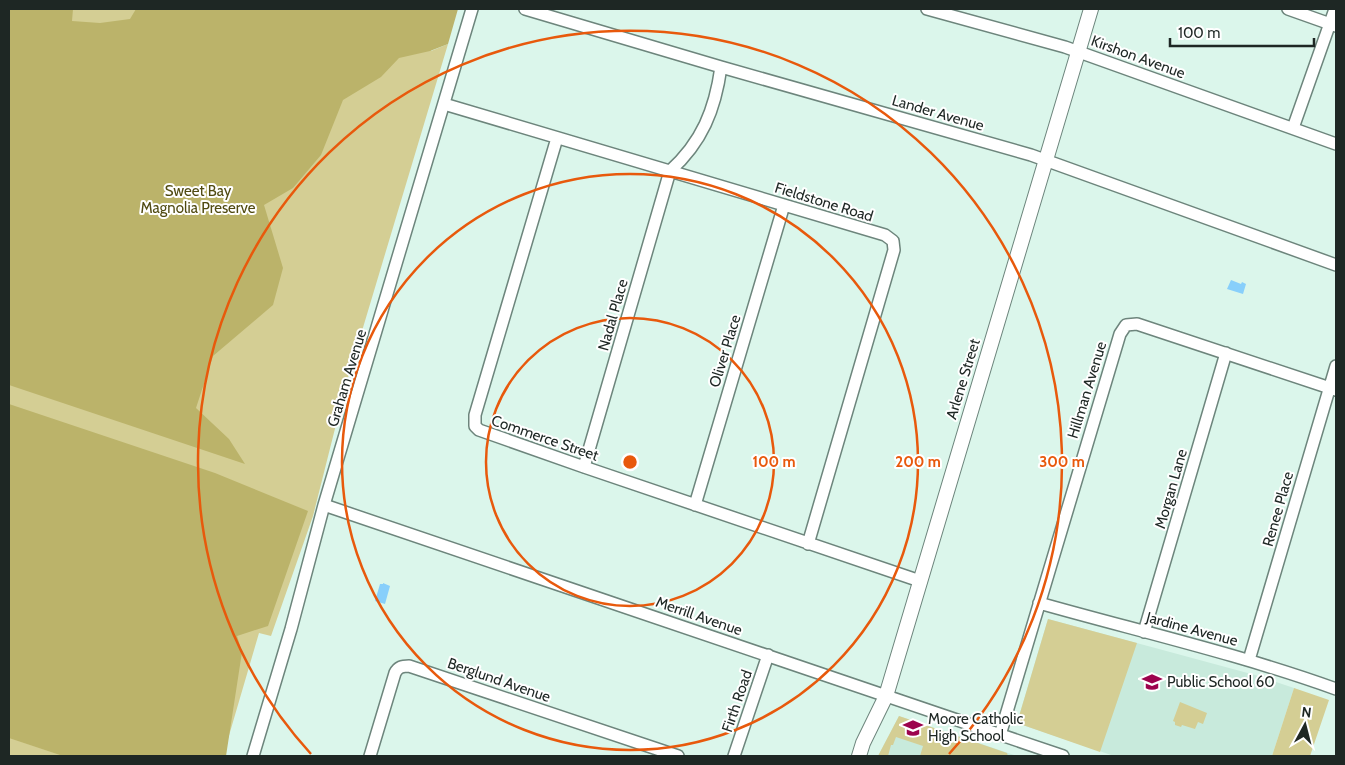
<svg xmlns="http://www.w3.org/2000/svg" width="1345" height="765" font-family="Cabin,sans-serif">
<style>
.built{fill:#c8eadc}
.green{fill:#d4ce94}
.forest{fill:#bbb36a}
.water{fill:#88cffb}
.lines{fill:none;stroke-linecap:round;stroke-linejoin:round}
.minor-casing{stroke:#6d857c;stroke-width:14}
.tertiary-casing{stroke:#6d857c;stroke-width:16}
.minor{stroke:#fff;stroke-width:11}
.tertiary{stroke:#fff;stroke-width:14}
.ring{fill:none;stroke:#e8590c;stroke-width:2.5}
.labels{text-anchor:middle;stroke-width:4;stroke-linejoin:round;paint-order:stroke}
.street-label{font-size:15px;fill:#1e2724;stroke:#fff}
.park-label{font-size:15px;fill:#504a11;stroke:#fff}
.poi-label{font-size:15px;fill:#1e2724;stroke:#fff;text-anchor:start}
.centre{fill:#e8590c;stroke:#fff;stroke-width:2.5}
.ring-label{font-size:15px;text-anchor:middle;font-weight:bold;fill:#e8590c;stroke:#fff;stroke-width:4;stroke-linejoin:round;paint-order:stroke}
</style>
<rect width="100%" height="100%" fill="#dbf6eb"/>
<path class="built" d="M1048,619L1255,675L1294,688L1272,756H1114L1017,723Z
M899,716L1017,756H878Z"/>
<path class="green" d="M9,9H443L431,51L448,44L347,381L313,516L271,636L259,633L223,756H9Z
M1048,619L1137,643L1100,752L1017,723Z
M1294,688L1329,700L1310,756H1272Z
M1180,702L1207,713L1203,724L1198,722L1195,729L1182,725L1181,727L1175,725V722L1173,721Z
M899,716L1007,753L1008,756H920L923,746L896,737L893,745H891L888,756H878Z"/>
<path class="forest" d="M9,9H73L72,21L100,23L130,19L136,9H458L448,44L430,51L399,58L381,77L343,100L321,155L293,188L264,205L283,268L273,305L213,356L196,408L229,439L245,464L9,385Z
M9,404L215,473L308,511L268,626L237,636L242,652L226,756H63L9,738Z"/>
<path class="water" d="M1231,280L1241,284L1242,282L1246,284L1243,294L1227,289Z
M383,583L390,586L385,604L375,601L380,584H383Z"/>
<g class="lines">
<defs>
<path id="minor" d="M525,9L721,67L1031,155L1336,265
M927,9L1065,47L1336,144
M1288,9L1336,26
M444,104L885,235L893,241L894,250L808,544
M1293,128L1335,9
M557,138L475,415V426L479,430L584,467L920,581
M584,467L670,171C702,142 715,110 721,67
M324,505L1063,756
M695,505L784,205
M1039,603C1138,631 1239,654 1336,689
M1144,632L1226,353
M1249,660L1336,366
M1000,735L1120,334L1126,325L1137,324L1336,390
M253,756L291,629L324,505L472,9
M370,756L395,673C398,667 402,666 409,666L678,756
M734,756L768,655"/>
<path id="tertiary" d="M859,756L863,743L886,696L1091,9"/>
</defs>
<use href="#minor" class="minor-casing"/>
<use href="#tertiary" class="tertiary-casing"/>
<use href="#minor" class="minor"/>
<use href="#tertiary" class="tertiary"/>
</g>
<g class="ring">
<circle cx="630" cy="462" r="144"/>
<circle cx="630" cy="462" r="288"/>
<path d="M311 754A432 432 0 1 1 949 754"/>
</g>
<defs>
<symbol id="school-bare" viewBox="-9 -9 18 18"><path d="M0-5L7-2L0 1L-7-2ZM-4 1L0 2.5L4 1V4Q0 6-4 4Z" fill="#9d034d" stroke="#fff" stroke-width="2.5" paint-order="stroke"/></symbol>
</defs>
<g fill-rule="evenodd">
<use href="#school-bare" x="1138" y="668" width="28" height="28"/>
<use href="#school-bare" x="899" y="714" width="28" height="28"/>
</g>
<g class="labels">
<g class="street-label">
<text transform="translate(1138 57) rotate(20)" y="5">Kirshon Avenue</text>
<text transform="translate(938 113) rotate(16)" y="5">Lander Avenue</text>
<text transform="translate(824 202) rotate(17)" y="5">Fieldstone Road</text>
<text transform="translate(613 315) rotate(-74)" y="5">Nadal Place</text>
<text transform="translate(725 351) rotate(-73)" y="5">Oliver Place</text>
<text transform="translate(347 378) rotate(-73)" y="5">Graham Avenue</text>
<text transform="translate(963 379) rotate(-73)" y="5">Arlene Street</text>
<text transform="translate(1087 390) rotate(-73)" y="5">Hillman Avenue</text>
<text transform="translate(545 438) rotate(19)" y="5">Commerce Street</text>
<text transform="translate(1171 489) rotate(-74)" y="5">Morgan Lane</text>
<text transform="translate(1278 509) rotate(-74)" y="5">Renee Place</text>
<text transform="translate(699 616) rotate(19)" y="5">Merrill Avenue</text>
<text transform="translate(1192 629) rotate(15)" y="5">Jardine Avenue</text>
<text transform="translate(499 680) rotate(19)" y="5">Berglund Avenue</text>
<text transform="translate(737 701) rotate(-71)" y="5">Firth Road</text>
</g>
<g class="park-label">
<text x="198" y="196">Sweet Bay<tspan x="198" dy="17">Magnolia Preserve</tspan></text>
</g>
<g class="poi-label">
<text x="1167" y="687">Public School 60</text>
<text x="928" y="724">Moore Catholic<tspan x="928" dy="17">High School</tspan></text>
</g>
</g>
<circle cx="630" cy="462" r="8" class="centre"/>
<g class="ring-label">
<text x="774" y="467">100 m</text>
<text x="918" y="467">200 m</text>
<text x="1062" y="467">300 m</text>
</g>
<rect width="1345" height="765" fill="none" stroke="#1e2724" stroke-width="20"/>
<g transform="translate(1305 725) rotate(7)" stroke="#ffffff" stroke-width="4" paint-order="stroke">
<path d="M0-4L9 19L0 12L-9 19Z" fill="#1e2724"/>
<text y="-8" font-size="14" font-weight="bold" text-anchor="middle" fill="#1e2724">N</text>
</g>
<path d="M1170 38v8h144v-8" fill="none" stroke="#1e2724" stroke-width="2.5"/>
<text x="1178" y="38" font-size="15" fill="#1e2724" stroke="#ffffff" stroke-width="4" paint-order="stroke">100 m</text>
</svg>
